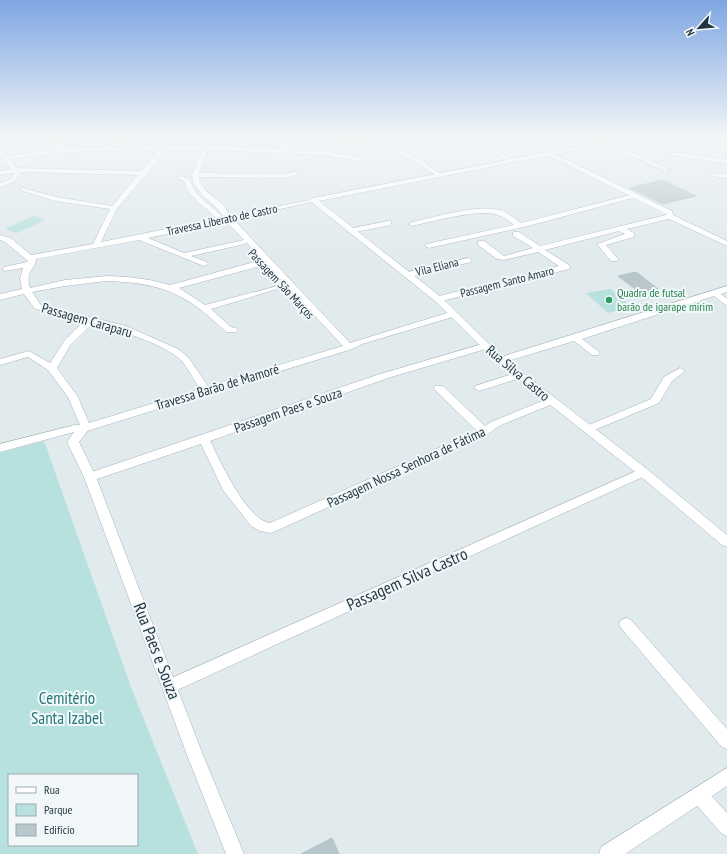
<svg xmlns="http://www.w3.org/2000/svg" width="727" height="854" font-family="'PT Sans Narrow',sans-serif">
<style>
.green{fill:#b7e1de;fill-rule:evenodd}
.building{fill:#b8c7cb;stroke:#b2c2c8}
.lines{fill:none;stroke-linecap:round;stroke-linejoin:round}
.minor-casing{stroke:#a7b3b9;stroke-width:1}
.tertiary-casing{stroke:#a7b3b9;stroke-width:1}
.secondary-casing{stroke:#a0b4bd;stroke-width:1}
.minor{fill:#fff;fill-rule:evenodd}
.tertiary{fill:#fff;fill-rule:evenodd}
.secondary{fill:#fff;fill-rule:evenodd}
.leisure-dot{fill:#2e9e5b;stroke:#f2f8f9;stroke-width:1.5}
.labels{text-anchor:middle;stroke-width:4;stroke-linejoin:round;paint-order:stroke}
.far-street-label{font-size:12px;fill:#1f3340;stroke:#f2f8f9}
.far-leisure-label{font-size:12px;fill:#27864d;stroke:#f2f8f9;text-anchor:start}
.street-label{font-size:14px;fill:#1f3340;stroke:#f2f8f9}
.near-street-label{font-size:17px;fill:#1f3340;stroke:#f2f8f9}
.near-park-label{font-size:17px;fill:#24787c;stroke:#f2f8f9}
</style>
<rect width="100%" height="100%" fill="#e1eaed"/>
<path class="green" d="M33,216L45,220L17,233L5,229Z
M610,289L633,307L608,313L586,293Z
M44,441L132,690L198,854H0V453ZM9,775H137V845H9Z"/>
<path class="building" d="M662,180L696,196L663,204L630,188Z
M636,272L666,295L647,298L618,276Z
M332,838L339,854H301Z"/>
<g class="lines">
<defs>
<path id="minor" d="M51,138H57L65,148L107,147L114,140L140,138L118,143L114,147L229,146L280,149L279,138H285L286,149L324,151L354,140L381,138L380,140L422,161L443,176L438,177L418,163L373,141L355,144L331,153L364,158V160L362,161L322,155L208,150L199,173L277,174L295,172L298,174L292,177L281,178L199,177C201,190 212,195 221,203C225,206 228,212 231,216L315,199V201L234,220L350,343L450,312L453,311L458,314L456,316L362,344L352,349L87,431L83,432L71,430L69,428L71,426L80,425L68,397L48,370L28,357L0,365V359L29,351L50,363L65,340L84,321L35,309L24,294L0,300V294L22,289L20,279L23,268L4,271L3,269L4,267L27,262L28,261L5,242L0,240V235L11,238L31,255L93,244L110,209L55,201L20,190L23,188L56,197L112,206L138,175L21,172L15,181L0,188V183L11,179L15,173L0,175V171L11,169L0,155V149L7,156L59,149ZM159,150L142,171L17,168L10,159C60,150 109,151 159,150ZM166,150H202L192,175L193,182L203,196L216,207L224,217L223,218C216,209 207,204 199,196C194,191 192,184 189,179L180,176L177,178L184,181C189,199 206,206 216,219L101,242L117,209ZM226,221L244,240L184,253L148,238L219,223L225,227L229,225ZM139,240L204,266L208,264L207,262L191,256L245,244L246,242L264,261H258L170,285L150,280L128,277L107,276L65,280L30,288C25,269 35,271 36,259ZM264,262L285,284L205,305L179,288L264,265ZM107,281C162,283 186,293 226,332H236L238,330L236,328L231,327L211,309L287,286L343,346L208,386L188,357L178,349L126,326L41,305L32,292L65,286ZM93,323C116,329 164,344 181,360C188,368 194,380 200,389L89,423L78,397L57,368L71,344Z
M615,138H628L612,142L670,170L665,171L605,144L548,156L545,154Z
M486,146L514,160L515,161L510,162L484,149L483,148Z
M674,152L727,160V164L672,155L671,154Z
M712,173L727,174V178L710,176V174Z
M634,194L636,195V197L528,226L429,248L425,246L426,244L514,225C509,221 504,217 498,215C481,208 431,222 412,226L408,224L412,222C435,217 478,204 500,210C508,213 515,219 521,223Z
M670,214H673V218L627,229L634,233V237L606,245L618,259L617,261H611L597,244L625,234L619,231L545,250L569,265L570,267L569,269L438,302L434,299L435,297L559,266L538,252L504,260L497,259L478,245V241H484L504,256L533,248L513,236V232H519L540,246Z
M388,221H391V225L351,233L347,231L348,229Z
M468,258L472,260L471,262L407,278L403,275L404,273Z
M727,286V292L721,294L727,299V306L714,296L582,339L598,351L600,353L598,355H592L574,341L501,363L496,360L498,358Z
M486,343L491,346L489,348L388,378L210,441C221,462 246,519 270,523L477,431L435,390L434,388L435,386H443L485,426L491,422L547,399L551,398L556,401L555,403L499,426L488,434L276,531L271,533L260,531L251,526L223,490L201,444L94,480H86L84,477L86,474L380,374Z
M680,368L685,371L672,381L659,403L592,431H584L582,429L584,427L651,399L664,377Z
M519,372L523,373L524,375L523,377L479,391L474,388L475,386Z
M643,468L647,469L649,472L647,475L175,691L170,693L165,691L162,686L165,681Z
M626,618L631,620L727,729V749L721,746L621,628L619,624L621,620Z
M699,786L705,789L727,813V836L721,833L693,801L690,795L693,789Z"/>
<path id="tertiary" d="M548,152L551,154L550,155L319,201L441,297L489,344L523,373L647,469L727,535V547L722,545L639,475L515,377L483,348L435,301L309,200L313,198Z
M75,425L87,427L89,429L79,442L96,477L203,755L244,854H226L187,755L84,477L67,442L74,432L0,452V444Z"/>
<path id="secondary" d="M514,138H522L672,211L673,215L727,241V246L667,218L666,214Z
M727,768V786L625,854H599L601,847Z"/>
</defs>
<use href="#minor" class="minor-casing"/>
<use href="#tertiary" class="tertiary-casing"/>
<use href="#secondary" class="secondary-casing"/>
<use href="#minor" class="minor"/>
<use href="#tertiary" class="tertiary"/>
<use href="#secondary" class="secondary"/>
</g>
<linearGradient id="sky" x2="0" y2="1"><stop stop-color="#7fa6e2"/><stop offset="0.53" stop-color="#f2f6f7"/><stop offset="1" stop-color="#f2f6f7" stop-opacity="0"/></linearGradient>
<rect width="727" height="258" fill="url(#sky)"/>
<circle class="leisure-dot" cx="609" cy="300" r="4"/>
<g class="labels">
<g class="far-street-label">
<text transform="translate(222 220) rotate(-12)" y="4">Travessa Liberato de Castro</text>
<text transform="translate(437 267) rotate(-14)" y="4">Vila Eliana</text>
<text transform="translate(507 282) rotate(-14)" y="4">Passagem Santo Amaro</text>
<text transform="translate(281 284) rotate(47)" y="4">Passagem São Marços</text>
</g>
<g class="far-leisure-label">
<text x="617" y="297">Quadra de futsal<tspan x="617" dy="14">barão de igarape mirim</tspan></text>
</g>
<g class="street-label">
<text transform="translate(87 320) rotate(16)" y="5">Passagem Caraparu</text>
<text transform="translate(518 373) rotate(40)" y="5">Rua Silva Castro</text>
<text transform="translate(217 387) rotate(-17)" y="5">Travessa Barão de Mamoré</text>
<text transform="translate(288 410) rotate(-19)" y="5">Passagem Paes e Souza</text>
<text transform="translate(406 467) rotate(-25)" y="5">Passagem Nossa Senhora de Fátima</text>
</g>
<g class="near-street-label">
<text transform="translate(407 579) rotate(-24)" y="6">Passagem Silva Castro</text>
<text transform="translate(157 651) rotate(69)" y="6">Rua Paes e Souza</text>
</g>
<g class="near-park-label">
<text x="67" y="704">Cemitério<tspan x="67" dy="20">Santa Izabel</tspan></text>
</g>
</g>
<rect x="8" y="774" width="130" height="72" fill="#f2f8f9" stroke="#9ea9af"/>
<rect x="16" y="787" width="20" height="6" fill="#ffffff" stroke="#9ea9af"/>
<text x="44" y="794" font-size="12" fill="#1f3340">Rua</text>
<rect x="16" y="804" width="20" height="12" fill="#b7e1de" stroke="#9ea9af"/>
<text x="44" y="814" font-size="12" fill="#1f3340">Parque</text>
<rect x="16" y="824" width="20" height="12" fill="#b8c7cb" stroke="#9ea9af"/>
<text x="44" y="834" font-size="12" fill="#1f3340">Edifício</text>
<g transform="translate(699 28) rotate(243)" stroke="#f2f8f9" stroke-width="3" paint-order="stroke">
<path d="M0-3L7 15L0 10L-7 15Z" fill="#1f3340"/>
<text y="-6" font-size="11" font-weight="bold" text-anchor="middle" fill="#1f3340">N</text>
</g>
</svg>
